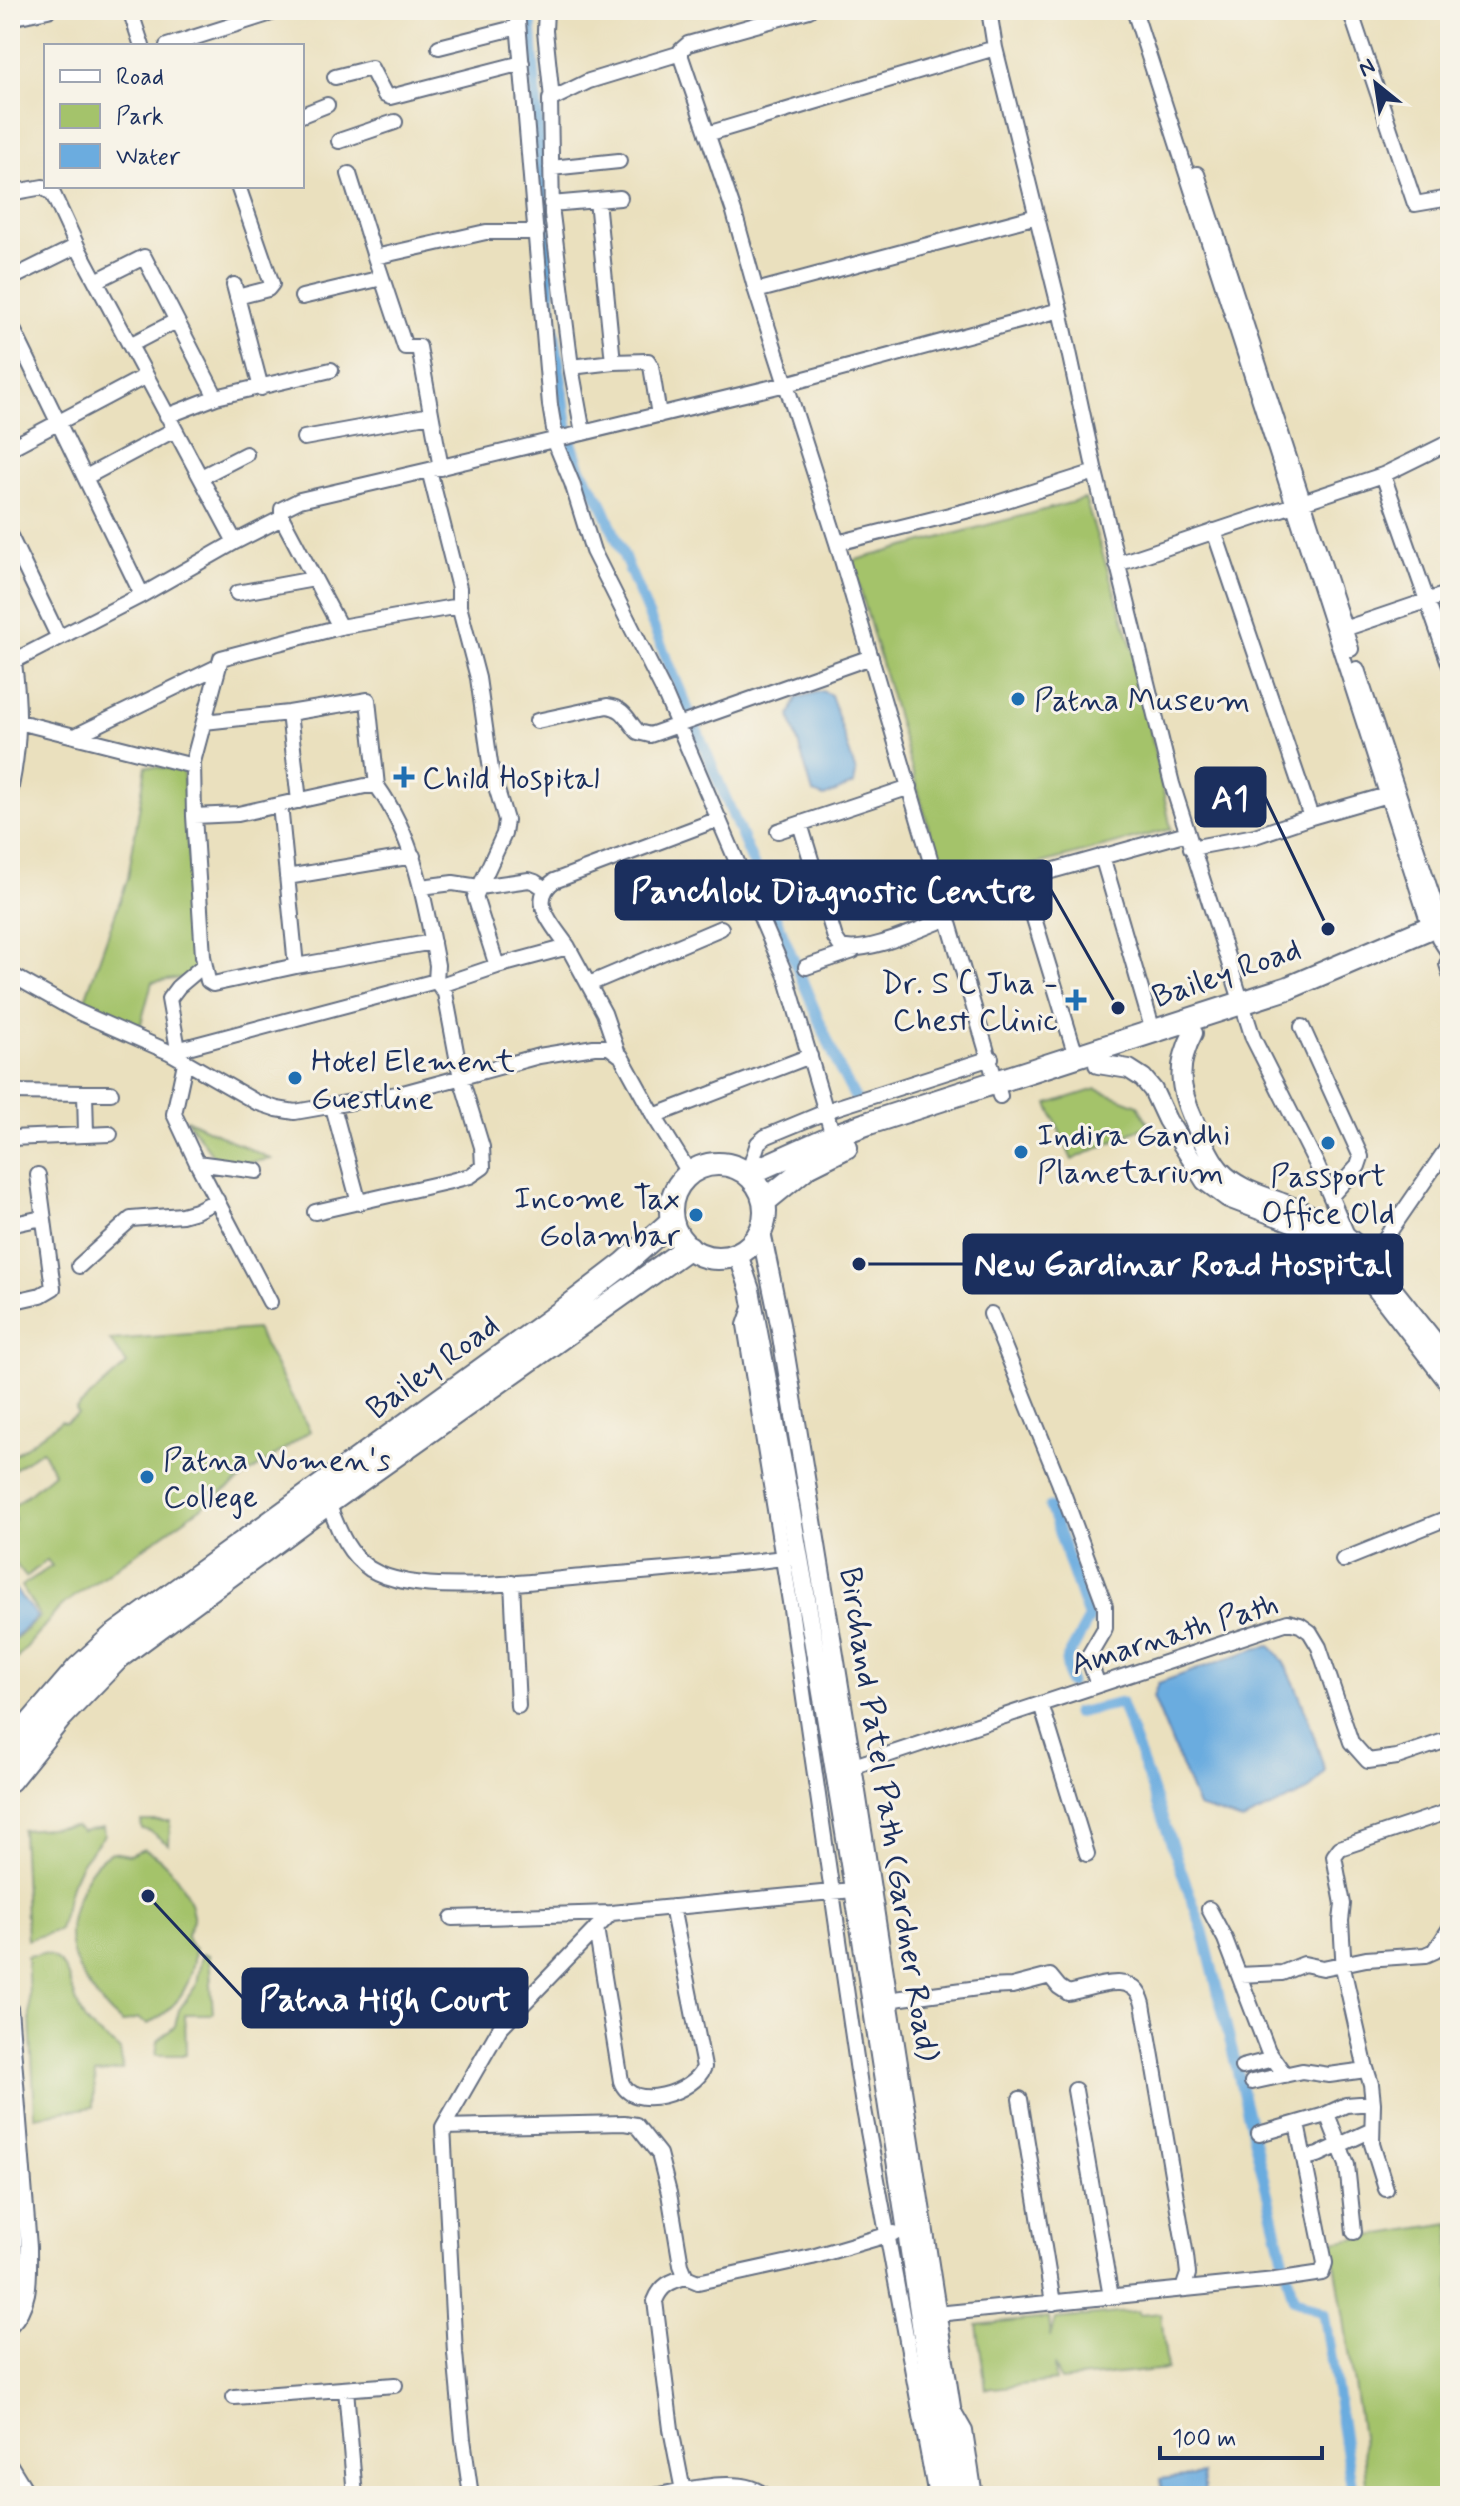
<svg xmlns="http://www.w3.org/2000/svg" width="1460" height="2506" font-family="Mynerve,sans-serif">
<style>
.green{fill:#a4c36b;stroke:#607964;stroke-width:2}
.water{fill:#6bacdf;stroke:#436e9e;stroke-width:2}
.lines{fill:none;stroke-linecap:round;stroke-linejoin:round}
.canal{stroke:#6bacdf;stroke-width:11}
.minor-casing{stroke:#636d80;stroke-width:18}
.major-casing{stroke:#636d80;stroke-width:22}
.highway-casing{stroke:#636d80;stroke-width:26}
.minor{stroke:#fff;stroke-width:14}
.major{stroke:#fff;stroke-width:18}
.highway{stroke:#fff;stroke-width:22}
.poi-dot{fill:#1f6fb2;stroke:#f7f3e8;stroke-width:3}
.labels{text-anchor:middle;stroke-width:6;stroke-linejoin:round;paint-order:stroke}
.poi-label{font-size:32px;fill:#1b2f5e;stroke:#f7f3e8;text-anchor:start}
.street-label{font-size:32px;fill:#1b2f5e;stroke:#f7f3e8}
.leader{fill:none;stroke:#1b2f5e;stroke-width:3}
.callout-dot{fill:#1b2f5e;stroke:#f7f3e8;stroke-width:3}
.callout{fill:#1b2f5e;stroke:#1b2f5e;stroke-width:3}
.callout-label{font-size:34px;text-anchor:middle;font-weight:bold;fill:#fff}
</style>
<rect width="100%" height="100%" fill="#f7f3e8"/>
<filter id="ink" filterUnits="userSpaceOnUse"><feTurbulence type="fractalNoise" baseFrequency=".0125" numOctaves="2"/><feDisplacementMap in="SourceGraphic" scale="16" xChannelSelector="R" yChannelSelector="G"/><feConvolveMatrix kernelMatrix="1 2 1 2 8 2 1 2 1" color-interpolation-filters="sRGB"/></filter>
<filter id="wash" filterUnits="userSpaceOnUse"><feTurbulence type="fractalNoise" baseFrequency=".006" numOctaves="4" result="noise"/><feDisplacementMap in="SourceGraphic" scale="32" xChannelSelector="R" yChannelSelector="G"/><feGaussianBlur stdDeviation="1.8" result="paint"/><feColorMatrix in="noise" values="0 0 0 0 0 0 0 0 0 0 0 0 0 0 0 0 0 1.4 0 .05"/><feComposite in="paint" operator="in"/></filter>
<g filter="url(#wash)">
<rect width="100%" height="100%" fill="#eae0be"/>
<path class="green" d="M1085,499L1135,656L1171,829L946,888L852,561Z
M146,766L183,770L198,976L152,982L139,1031L83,1005L128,878Z
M1096,1089L1138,1105L1149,1125L1072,1160L1048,1104Z
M186,1119L271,1159L240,1164L215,1158Z
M256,1329L310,1431L61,1606L10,1667V1644L40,1617L21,1586L52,1566L47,1560L26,1577L10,1557V1524L15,1519L10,1509L54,1473L42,1450L10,1472V1458L61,1421L66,1422L78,1414L76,1409L127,1364L110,1340Z
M141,1821H170L169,1845L150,1831L142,1829Z
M75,1826L82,1831L103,1827L104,1835L81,1864L72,1882L59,1930L27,1940L22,1830Z
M144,1849C167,1859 189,1889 193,1915C195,1930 177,1933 195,1949C194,1981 178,2009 148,2024L137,2018L122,2023C97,2002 69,1966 70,1932C70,1917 75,1903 81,1889C87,1874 97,1859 112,1852L129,1855Z
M44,1954C74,1961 70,2000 86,2022C93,2032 110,2041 120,2050L123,2070L95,2074L93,2107L35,2116L27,1956Z
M202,1954L209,1955L213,2014H185L186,2055H156L158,2041L175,2026L179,2010L197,1984Z
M1450,2223V2496H1367L1362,2436L1332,2242Z
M1138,2311L1139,2315L1161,2313L1167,2369L1060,2380L1054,2365L1055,2381L986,2389L977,2325L1049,2318L1051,2337L1056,2319Z"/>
<path class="water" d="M822,691L831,695L856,773L854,784L824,797L813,793L790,716L797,698Z
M10,1583L37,1617L10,1641Z
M1270,1646C1294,1664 1315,1741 1325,1771L1308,1791L1242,1821L1198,1807L1153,1697L1158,1683L1255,1649Z
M1203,2474L1205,2494L1162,2496L1160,2479Z"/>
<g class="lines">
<path class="canal" d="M530,10L551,310L569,435L580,468L601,502L840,1070L859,1105
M1050,1507L1089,1619L1066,1661L1070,1683
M1076,1713L1121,1703L1203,1931L1293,2298L1324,2313L1353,2496"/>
</g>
</g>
<g filter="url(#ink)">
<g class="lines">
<defs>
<path id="minor" d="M130,10L142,46
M517,10L550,405L557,447L572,483L593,551L664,692L786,976L833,1136
M546,10L545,31L552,99L589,81L681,53
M809,10L688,44L681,50V57L734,212L756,291L837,543L1000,1096
M989,10L995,48L1060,310L1095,472L1172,784L1253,1038L1316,1163L1348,1237
M1134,10L1430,927
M1350,10L1415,204L1450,198
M10,18L48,10
M167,46L281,10
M439,47L518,27
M335,77L371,68L385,95L390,97L522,63
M550,99L552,214L571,367L583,433
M302,115L327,105
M707,134L995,48
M339,141L395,122
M551,168L619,161
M349,174L375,257L486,232H537
M1197,174L1351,649
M10,193L43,187L53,194L77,246L235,542L142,595L10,663
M597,200L613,362
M551,204L620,198
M375,257L405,347H419L441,468
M10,279L77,246
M96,281L144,257L216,397
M234,285L261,388
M756,291L1037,216
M237,297L268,289L272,284L238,186
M302,297L382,278
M10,323L142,595
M130,345L176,321
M571,367L613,362L648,361L651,366L659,415
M167,416L216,397L331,370
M304,438L431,415
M10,448L146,376
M429,470L300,500L282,509V518L340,627L221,658L193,762L194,816L203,956L208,981L213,984L296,966L433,942
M1383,475L1450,666
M86,477L174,430
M201,477L246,454
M1214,531L1311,817
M10,536L59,638
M235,542L282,518
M837,543L994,504L1095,472
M1117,564L1383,475L1450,442
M237,593L314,579
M459,606L478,678L491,770L506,820L504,834L475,897L497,966
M340,627L459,606V588L429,470L786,384L1060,310
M1335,632L1450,593
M1357,669L1441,922
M289,713L299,801
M537,721L607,706C625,708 627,720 638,732L650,735L871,657
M19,722L193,766
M204,722L289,713L368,700L377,786
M75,736L219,666
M10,792C20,743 20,711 14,662
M280,805L296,966
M194,816L238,814L365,786H377C415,839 425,902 437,965L436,981
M800,824L835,938L841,947C868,955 922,927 949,918
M778,831L910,787
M1191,848L1255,836L1311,817L1394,793
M1102,856L1153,1031
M287,877L413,856
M1022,879L1076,1056
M421,887L453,883L479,887L529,880L535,882L544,888
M944,901L1187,833
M1439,938L1450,955
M568,947L604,1013L617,1051
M1450,960L1447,964L1450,974
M806,967L853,951
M10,974L76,1011L169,1052L256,1102L277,1109L295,1112L403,1093L539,1056L594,1047H609L621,1056L654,1116L690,1174
M589,984L721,928
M441,985L497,966L568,947C554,926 527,901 554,881L719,819
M1302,1027L1361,1157L1358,1166L1331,1196
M178,1049L169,999L178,987L204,965
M169,1052L436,981L445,993L461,1078L482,1147L483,1167L470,1176L451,1181L315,1212
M185,1063L174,1114L197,1163L257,1171
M10,1092L85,1093L86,1134
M85,1093H111
M333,1107L359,1203
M654,1116L810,1056
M10,1138L110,1134
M197,1163L270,1302
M748,1174L758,1143L765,1137L835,1108L991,1058
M10,1225L42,1218
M79,1266L131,1219L182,1215L196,1211L217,1200
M1364,1269L1450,1144
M10,1273L14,1302
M10,1302L41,1295L53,1288L38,1175
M752,1305L745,1325L790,1602L862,2099L936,2496
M991,1314L1059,1482L1105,1606V1628L1088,1657L1098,1685
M328,1503C338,1528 346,1553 370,1569C419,1599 538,1580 595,1576C660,1570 725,1566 790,1557
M1343,1560L1450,1517
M512,1582L518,1706
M1041,1704L1087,1854
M845,1769L1288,1622L1300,1625L1310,1632L1319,1647L1351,1742L1368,1761L1397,1757L1450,1739
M1209,1909L1225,1939L1268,2051L1285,2075
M452,1918L611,1913
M596,1928L621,2081C632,2113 695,2092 704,2067L672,1907
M1239,1975L1282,1973L1304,1964L1323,1968L1366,1959L1426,1955L1435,1951L1450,1928
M887,2000L986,1987L1012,1986L1050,1976L1059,1987L1068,1993C1094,1988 1134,1968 1143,2004L1186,2256L1188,2274L1183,2289
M10,2008L29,2247C29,2276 32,2304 10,2326
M1242,2067L1273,2059
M1252,2082L1302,2071L1329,2075L1366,2070
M1075,2090L1111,2297
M1020,2099L1053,2303
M1327,2114L1347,2165L1354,2232
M443,2127L624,2123L636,2125L659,2154L669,2193L681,2265L686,2277L698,2282L812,2257L894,2233
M1259,2134L1322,2116L1346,2105L1373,2103
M1305,2158L1318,2155L1372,2130
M10,2167L17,2292L16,2300L10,2311
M1386,2189L1372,2144L1373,2103L1371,2084L1365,2065L1344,1972L1341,1921L1343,1904L1334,1856L1340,1848L1450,1811
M937,2314L1275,2280L1322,2273L1325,2263L1297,2124
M346,2389L355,2496
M234,2397L395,2385
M953,2410L965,2431L975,2496
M10,2465L29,2496
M471,2496L463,2439L455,2353L443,2127L500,2028L611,1913L853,1890
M654,2496C681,2491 744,2474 764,2496
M684,2496L671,2429L655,2301C661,2285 671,2281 686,2277"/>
<path id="major" d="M1193,1033C1176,1066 1179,1088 1194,1121C1201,1137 1208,1156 1220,1170C1237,1189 1262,1195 1285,1204C1312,1214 1338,1227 1359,1247L1450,1361
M1098,1064L1129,1069L1143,1078L1153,1090L1167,1120L1205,1181L1228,1198L1310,1229L1350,1255L1450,1384
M761,1232L780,1324L852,1766L951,2407L961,2496
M738,1254L750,1290C827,1690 886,2093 947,2496"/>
<path id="highway" d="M671 1211a47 47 0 1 1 94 0a47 47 0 1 1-94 0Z
M748,1174L833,1136L869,1123L1288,988L1450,919
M765,1201L808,1166L846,1147
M10,1747L78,1668L112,1637L560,1313L625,1263L672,1221
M10,1780L60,1718L119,1657L328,1503L689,1247"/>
</defs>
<use href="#minor" class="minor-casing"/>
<use href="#major" class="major-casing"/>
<use href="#highway" class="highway-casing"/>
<use href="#minor" class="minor"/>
<use href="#major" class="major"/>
<use href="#highway" class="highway"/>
</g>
</g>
<g class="poi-dot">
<circle cx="1018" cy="699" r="8"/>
<path d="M400 765h8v8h8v8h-8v8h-8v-8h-8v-8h8z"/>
<path d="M1072 988h8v8h8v8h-8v8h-8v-8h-8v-8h8z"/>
<circle cx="295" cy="1078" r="8"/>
<circle cx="1328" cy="1143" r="8"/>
<circle cx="1021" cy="1152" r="8"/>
<circle cx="696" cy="1215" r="8"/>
<circle cx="147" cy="1477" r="8"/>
</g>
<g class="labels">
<g class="poi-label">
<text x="1034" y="710">Patna Museum</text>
<text x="422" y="788">Child Hospital</text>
<text x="1058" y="993" text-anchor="end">Dr. S C Jha -<tspan x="1058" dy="37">Chest Clinic</tspan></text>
<text x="311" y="1071">Hotel Element<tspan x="311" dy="37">Guestline</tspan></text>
<text x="1037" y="1145">Indira Gandhi<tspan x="1037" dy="37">Planetarium</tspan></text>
<text x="1328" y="1186" text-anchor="middle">Passport<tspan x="1328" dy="37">Office Old</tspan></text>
<text x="680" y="1208" text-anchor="end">Income Tax<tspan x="680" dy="37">Golambar</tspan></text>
<text x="163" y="1470">Patna Women's<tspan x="163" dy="37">College</tspan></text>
</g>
<g class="street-label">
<text transform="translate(1226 972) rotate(-19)" y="11">Bailey Road</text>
<text transform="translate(432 1366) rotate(-36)" y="11">Bailey Road</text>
<text transform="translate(1174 1633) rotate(-17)" y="11">Amarnath Path</text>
<text transform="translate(890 1814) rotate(81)" y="11">Birchand Patel Path (Gardner Road)</text>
</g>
</g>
<path class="leader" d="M1328 929L1265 797M1118 1008L1051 890M859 1264L964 1264M148 1896L243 1998"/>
<g class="callout-dot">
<circle cx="1328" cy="929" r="8"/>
<circle cx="1118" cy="1008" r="8"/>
<circle cx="859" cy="1264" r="8"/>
<circle cx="148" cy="1896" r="8"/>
</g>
<g class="callout">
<rect x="1196" y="768" width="69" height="58" rx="8"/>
<rect x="616" y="861" width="435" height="58" rx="8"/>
<rect x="964" y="1235" width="438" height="58" rx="8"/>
<rect x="243" y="1969" width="284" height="58" rx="8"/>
</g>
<g class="callout-label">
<text x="1230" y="809">A1</text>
<text x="833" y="902">Panchlok Diagnostic Centre</text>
<text x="1183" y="1275">New Gardinar Road Hospital</text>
<text x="385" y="2010">Patna High Court</text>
</g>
<rect width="1460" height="2506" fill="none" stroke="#f7f3e8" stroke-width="40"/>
<rect x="44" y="44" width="260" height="144" fill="#f7f3e8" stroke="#9fa5b1" stroke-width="2"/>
<rect x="60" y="70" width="40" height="12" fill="#ffffff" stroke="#9fa5b1" stroke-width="2"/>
<text x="116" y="84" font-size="24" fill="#1b2f5e">Road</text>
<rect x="60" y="104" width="40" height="24" fill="#a4c36b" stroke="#9fa5b1" stroke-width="2"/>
<text x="116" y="124" font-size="24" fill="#1b2f5e">Park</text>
<rect x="60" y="144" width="40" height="24" fill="#6bacdf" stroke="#9fa5b1" stroke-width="2"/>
<text x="116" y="164" font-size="24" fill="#1b2f5e">Water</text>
<g transform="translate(1376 84) rotate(330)" stroke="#f7f3e8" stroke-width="6" paint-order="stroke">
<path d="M0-6L14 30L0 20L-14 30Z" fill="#1b2f5e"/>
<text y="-12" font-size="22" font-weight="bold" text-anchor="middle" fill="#1b2f5e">N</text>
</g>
<path d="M1160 2446v12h162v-12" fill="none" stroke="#1b2f5e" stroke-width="4"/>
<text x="1172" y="2446" font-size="24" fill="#1b2f5e" stroke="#f7f3e8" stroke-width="6" paint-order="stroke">100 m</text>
</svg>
